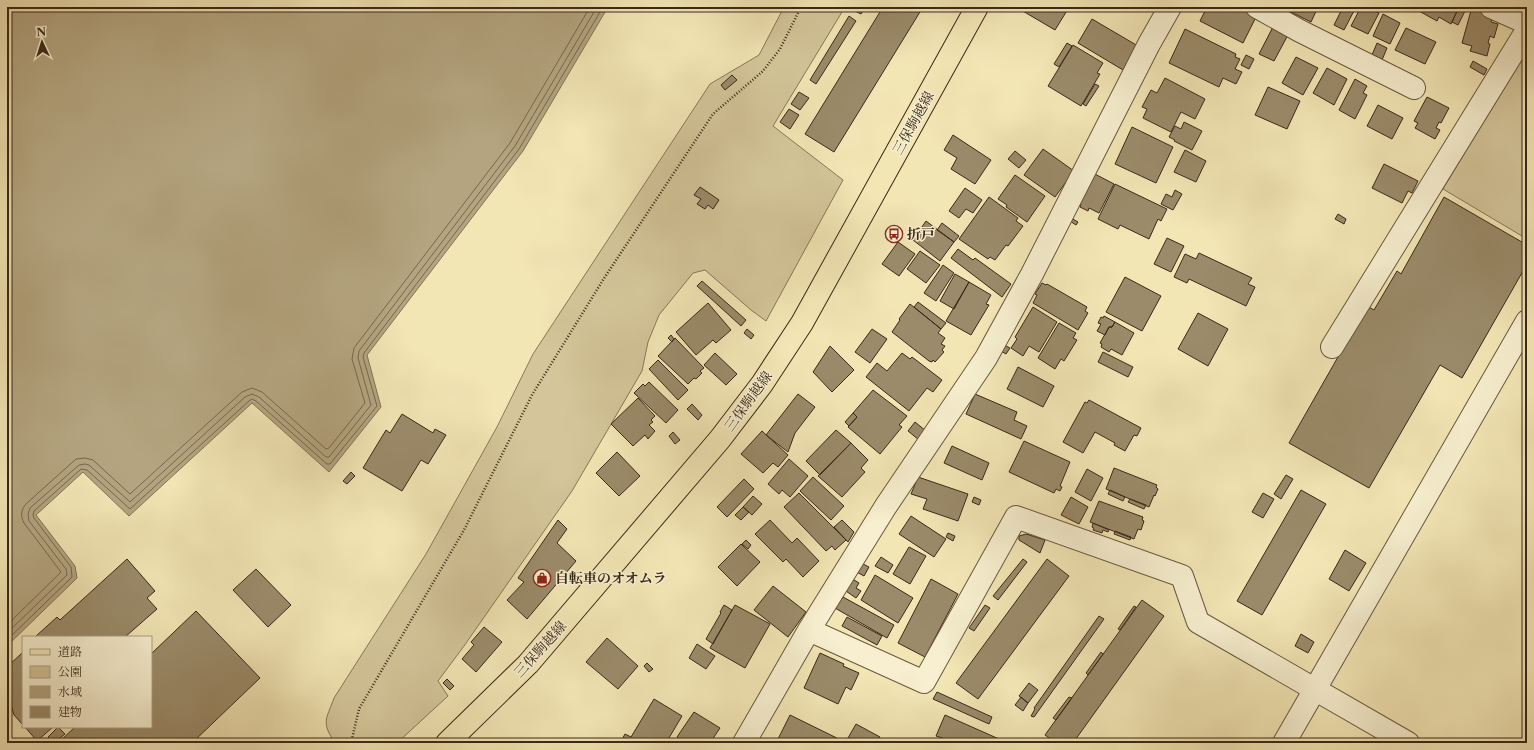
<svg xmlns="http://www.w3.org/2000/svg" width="1534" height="750" font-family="'Libre Caslon Text','Noto Serif JP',serif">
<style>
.green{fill:#d4c69a;stroke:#887759}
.water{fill:#b4a580;stroke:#847356}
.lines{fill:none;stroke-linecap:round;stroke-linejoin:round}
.shore{stroke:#78664c;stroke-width:1}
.building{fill:#9b8b6a;stroke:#3b2818}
.minor-casing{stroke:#69583f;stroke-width:24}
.major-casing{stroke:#3b2818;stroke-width:24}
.path{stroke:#3b2818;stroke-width:2.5;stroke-dasharray:1 2;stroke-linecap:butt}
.minor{stroke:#f7efcf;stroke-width:22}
.major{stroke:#f3e6b5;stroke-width:22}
.labels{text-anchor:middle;stroke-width:3;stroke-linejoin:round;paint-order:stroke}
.street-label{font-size:14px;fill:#3b2818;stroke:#f7efcf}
.poi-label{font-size:14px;font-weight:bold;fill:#3b2818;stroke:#f7efcf;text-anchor:start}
</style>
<rect width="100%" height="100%" fill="#f3e6b5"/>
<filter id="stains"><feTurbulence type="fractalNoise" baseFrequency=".005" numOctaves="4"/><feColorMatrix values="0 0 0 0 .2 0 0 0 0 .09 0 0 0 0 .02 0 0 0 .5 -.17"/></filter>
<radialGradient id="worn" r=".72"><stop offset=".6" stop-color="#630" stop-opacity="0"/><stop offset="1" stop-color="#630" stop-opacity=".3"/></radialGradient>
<path class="green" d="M784,7H845L773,126L843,180L766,321L751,310L705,270L693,273L659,315L648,342L642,371L572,491L464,646L438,681L448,696L397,743H335C321,722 326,720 334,698L426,554L497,427L533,354L710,84L759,55Z
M1527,49V239L1443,189Z"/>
<path class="water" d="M7,7H608L523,151L367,355L381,407L329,472L252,403L129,516L83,472L36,515L75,566L77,578L7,646Z"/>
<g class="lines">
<path class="shore" d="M7,625L61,572L24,523C20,516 21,509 27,503L76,459L85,458L93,460L130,494L242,392L252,388L262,392L326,449L329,448L365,403L352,359L354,348L510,143L590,7
M7,633L67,575L66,569L29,521L28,514L30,508L79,465L85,464L89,465L130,502L245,397L252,394L259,397L326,457H329L371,405L358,358L359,351L515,146L597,7
M7,640L72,577L71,567L34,518L33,515L34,511L81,469L87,470L130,509L249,401L252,399L256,401L327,464H330L377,406L363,357L364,353L519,149L603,7"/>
</g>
<path class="building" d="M855,7H865L861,14L853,10Z
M883,7H923L834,152L805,134Z
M1016,7H1064L1068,9L1055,30Z
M1207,7H1240L1257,15L1243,43L1200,21Z
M1284,7H1318L1311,22L1283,8Z
M1343,7H1356L1344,30L1334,25Z
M1361,7H1366L1379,13L1368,34L1351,26Z
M1422,7H1459L1451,24L1439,17L1437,21L1419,11Z
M1459,7H1467L1458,25L1452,22Z
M1472,7L1478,9V11L1493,15L1491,22L1498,24L1494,38L1490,36L1488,43L1490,44L1487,56L1470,51L1472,46L1462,43Z
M1383,14L1400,23L1390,44L1373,36Z
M849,16L856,21L816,84L810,80Z
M1092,19L1138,46L1123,70L1078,43Z
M1274,25L1289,33L1274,61L1259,54Z
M1406,28L1436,42L1425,64L1395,50Z
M1185,29L1236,54L1235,57L1240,59L1235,69L1242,72L1236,84L1223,78L1219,87L1169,63Z
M1067,43L1072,46L1059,67L1054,64Z
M1377,43L1387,48L1382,60L1372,55Z
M1073,45L1103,63L1097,73L1100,74L1081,106L1048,86Z
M1246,55L1254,59L1249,69L1241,65Z
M1296,57L1318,68L1303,95L1282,83Z
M1473,61L1487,69L1484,75L1470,67Z
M1327,68L1347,79L1334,105L1313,93Z
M732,75L737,80L725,90L721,85Z
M1165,78L1205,99L1195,119L1181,112L1171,132L1143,118L1147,109L1142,107L1151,90L1157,93Z
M1355,79L1367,86L1363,93L1367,95L1355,119L1339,110Z
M1095,84L1099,86L1086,106L1083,104Z
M1268,87L1300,101L1287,129L1255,115Z
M799,92L809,98L800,110L791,104Z
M1427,97L1449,108L1441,123L1439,122L1436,128L1440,130L1435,139L1415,128L1418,123L1414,121Z
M1378,105L1403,118L1392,139L1367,126Z
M789,109L799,115L790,129L780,122Z
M1184,122L1202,131L1192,150L1174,141L1175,140L1169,137L1175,126L1181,129Z
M1132,127L1173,147L1156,183L1115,164Z
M953,135L991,160L975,184L951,169L957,158L944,150Z
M1043,149L1074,171L1055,197L1024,175Z
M1185,150L1206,161L1196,182L1174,172Z
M1015,151L1026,160L1019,168L1008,159Z
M1384,164L1418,181L1412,193L1408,191L1402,203L1372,188Z
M1093,173L1114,184L1099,213L1089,208L1088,211L1080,207L1081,204L1078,203Z
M1015,175L1045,196L1027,222L1006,207L1007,205L998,199Z
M1115,184L1167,209L1161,221L1158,219L1149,239L1120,225L1118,229L1098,219Z
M700,187L719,200L713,209L708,205L705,209L697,204L701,199L694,195Z
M965,188L982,200L973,213L966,209L959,218L949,211Z
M1175,190L1182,194L1173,210L1161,204L1166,194L1172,197Z
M989,197L1018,218L1016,221L1023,226L1008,246L1006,245L995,260L990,257L988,259L959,239Z
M1444,197L1527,245V264L1462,378L1440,365L1369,488L1289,443L1367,306L1374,310L1397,271L1401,274Z
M1338,214L1346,219L1344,224L1335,219Z
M1071,218L1078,222L1076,225L1070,221Z
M926,221L954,242L940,261L913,240Z
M942,223L959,236L954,242L937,230Z
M1167,238L1184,246L1171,272L1154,264Z
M898,242L915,254L899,276L882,264Z
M958,249L973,260L975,258L1011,284L1002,297L951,258Z
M920,251L940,265L926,283L907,269Z
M1199,253L1252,278L1248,284L1255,287L1246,306L1189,279L1187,283L1174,277L1185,254L1196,259Z
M943,265L954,273L936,301L924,293Z
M955,274L969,282L954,309L940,301Z
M1125,277L1161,296L1142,331L1106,312Z
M702,281L746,320L741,326L697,286Z
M969,282L991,295L986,304L989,305L971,335L946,321Z
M1042,283L1046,285L1047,284L1087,307L1085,311L1088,313L1078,330L1033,303L1037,295L1035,294Z
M918,302L946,323L941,329L914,307Z
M708,303L731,330L716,343L713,340L696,355L676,332Z
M910,304L941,329L938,333L945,338L941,344L945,346L942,350L944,352L935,362L933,360L932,362L929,361L892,332L900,320L899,319Z
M1033,307L1057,322L1039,352L1029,346L1023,356L1011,348L1017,339L1015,337Z
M1198,313L1228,329L1208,366L1178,349Z
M1104,316L1115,322L1112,327H1109L1105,335L1097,331L1101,324L1098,323L1101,317L1103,318Z
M1115,322L1134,333L1122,355L1111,349L1109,352L1101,347L1102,344L1100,343L1109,327H1112Z
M1059,323L1076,333L1073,338L1077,340L1064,361L1061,359L1055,369L1038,358Z
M747,329L754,335L751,339L744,333Z
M872,329L887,339L870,363L855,352Z
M671,335L674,339L672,342L668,338Z
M675,338L704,368L700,371L702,373L696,379L694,378L688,384L658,356Z
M1004,345L1010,348L1006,354L1001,351Z
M830,346L854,370L832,392L813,372Z
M1103,352L1133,367L1128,377L1098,362Z
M715,353L737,374L726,385L704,365Z
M902,353L910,359L912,357L942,380L933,392L927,388L909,411L866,377L877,363L887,371Z
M658,360L688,390L678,400L649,369Z
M1018,367L1054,386L1043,407L1007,389Z
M649,382L678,410L666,423L634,393L643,384L645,386Z
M873,390L907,416L899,425L902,427L880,454L848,427L857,417L853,413Z
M798,394L815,407L795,433L788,452L766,435Z
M975,394L1017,412L1014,420L1027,426L1021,439L966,414Z
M638,398L655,416L651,420L653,422L649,425L655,431L648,439L645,435L633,446L611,424Z
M1089,400L1141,428L1137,436L1134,435L1125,451L1114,445L1115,443L1095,432L1083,453L1063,442L1085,402L1087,403Z
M692,404L702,415L698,420L687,409Z
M853,413L857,417L849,426L845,422Z
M402,414L433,433L435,429L446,435L428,464L421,460L402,491L363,468L386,430L390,433Z
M915,422L926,431L919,440L908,431Z
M836,430L851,443L820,475L806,461Z
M762,431L788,455L778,467L773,463L763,473L741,454Z
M673,432L680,440L675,444L669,436Z
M1024,441L1070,462L1060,486L1062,487L1060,491L1056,489L1054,493L1009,472Z
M851,443L868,460L861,468L865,472L842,497L818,476Z
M952,446L989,463L982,480L944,463Z
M617,452L640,476L619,496L596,473Z
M789,459L808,476L790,497L782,490L779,494L768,484Z
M1114,468L1157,485L1156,487L1158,489L1155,496L1154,495L1149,507L1106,489Z
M1087,469L1103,478L1091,501L1075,492Z
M351,472L355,476L347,484L343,481Z
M1286,475L1293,479L1281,499L1274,494Z
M813,477L844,506L831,520L800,491Z
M918,477L968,494L958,521L923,509L927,499L911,494Z
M744,479L754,489L727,517L717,507Z
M1110,490L1125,497L1123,501L1108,494Z
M1301,490L1326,504L1262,615L1237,601Z
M799,493L846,540L835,550L832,546L826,551L784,507Z
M1263,493L1274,499L1263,518L1252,512Z
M753,496L762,504L752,515L743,507Z
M974,497L981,500L979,505L972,502Z
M1071,497L1088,507L1079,524L1061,515Z
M1130,499L1146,505L1144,509L1128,502Z
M1099,501L1143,517L1142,520L1144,521L1141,530L1138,529L1134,539L1090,522Z
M743,507L749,512L741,520L735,515Z
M911,516L946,539L934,557L899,534Z
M558,520L567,529L557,543L576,561L527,619L507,600L524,582L518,578Z
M770,520L792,543L797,538L819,561L803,577L786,559L783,562L755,534Z
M842,520L854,532L848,542L834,527Z
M1093,523L1109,530L1108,532L1103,530L1102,533L1093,530L1094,528L1092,527Z
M1115,531L1131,537L1130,540L1114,534Z
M948,533L955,536L953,541L946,537Z
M1026,534L1045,540L1040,553L1019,540V536Z
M746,540L751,545L748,549L742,544Z
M741,544L760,562L737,586L718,567Z
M909,547L926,556L910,584L893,574Z
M1345,550L1366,563L1349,591L1329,579Z
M881,557L893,565L888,573L875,566Z
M127,559L155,591L147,598L157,609L125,637H35L57,617L60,620Z
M1023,559L1027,562L998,600L993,596Z
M1047,559L1069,576L978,699L956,683Z
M857,561L869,567L864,576L853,570Z
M256,569L291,605L268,627L233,590Z
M875,575L913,598L898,623L861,600Z
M851,578L859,583L856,588L861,591L856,598L843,589Z
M931,579L958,594L925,657L898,643Z
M773,586L806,612L788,637L754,610Z
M843,597L894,625L887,638L835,608Z
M1142,600L1164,616L1073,743H1056L1045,735Z
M724,605L732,610L713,644L706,639L721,613L720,612Z
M735,605L770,624L745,668L710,648Z
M985,605L990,608L974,631L969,628Z
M1134,606L1136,607L1120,630L1118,629Z
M196,611L260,678L192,743H58L75,727H151V654Z
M1099,616L1104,619L1034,717L1031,716L1035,709L1034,708Z
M847,617L882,636L877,645L842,626Z
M484,627L502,642L476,672L462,659L474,645L471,642Z
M1301,634L1314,642L1308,653L1295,646Z
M607,638L638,666L618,689L586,662Z
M697,644L715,656L706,669L689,658Z
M23,652V725L14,715L7,691V667Z
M1101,652L1103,654L1088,675L1086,673Z
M820,653L844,664L843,666L859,673L851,690L846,687L838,704L804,688Z
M647,663L653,669L649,672L644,666Z
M447,679L454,686L450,690L443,683Z
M1029,683L1038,690L1028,703L1019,696Z
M937,692L992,717L989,724L933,699Z
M1021,697L1028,703L1023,711L1015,705Z
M1069,697L1072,698L1056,720L1053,718Z
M654,699L682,716L666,743H620L625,734L631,737Z
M694,712L720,728L710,743H687L677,737Z
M790,715L847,743H776Z
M945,715L1008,743H943L945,739L936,736Z
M856,724L880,737L877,743H857L848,738Z
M25,727H53L37,741Z
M58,727L65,734L54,743L48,737Z"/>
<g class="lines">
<defs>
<path id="minor" d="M1257,7L1300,31L1414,88
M1491,7L1527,23
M1332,347L1527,30
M809,630L924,682L1016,517L1182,576L1198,622L1408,743
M744,743L809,630L886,506L986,358L1032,274L1149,44L1170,7
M1284,743L1527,321"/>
<path id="major" d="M447,743L528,664L720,439L762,384L802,323L977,7"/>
</defs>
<use href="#minor" class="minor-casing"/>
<use href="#major" class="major-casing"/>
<path class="path" d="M351,743L359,709L464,530L532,395L603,280L713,114L763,71L780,49L801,7"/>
<use href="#minor" class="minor"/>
<use href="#major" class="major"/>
</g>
<defs>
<symbol id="bus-ring" viewBox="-11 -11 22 22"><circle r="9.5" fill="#f7efcf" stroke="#8f2418" stroke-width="1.5"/><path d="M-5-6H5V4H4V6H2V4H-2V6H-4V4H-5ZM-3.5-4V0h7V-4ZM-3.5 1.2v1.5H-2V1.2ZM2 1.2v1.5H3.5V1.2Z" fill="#8f2418"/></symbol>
<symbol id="shop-ring" viewBox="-11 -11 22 22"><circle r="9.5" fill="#f7efcf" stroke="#8f2418" stroke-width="1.5"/><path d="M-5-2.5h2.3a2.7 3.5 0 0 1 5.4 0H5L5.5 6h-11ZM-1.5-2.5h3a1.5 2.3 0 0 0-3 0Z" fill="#8f2418"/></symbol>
</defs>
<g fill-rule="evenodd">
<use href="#bus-ring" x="884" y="224" width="20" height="20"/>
<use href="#shop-ring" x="532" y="568" width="20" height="20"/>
</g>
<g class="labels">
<g class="street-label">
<text transform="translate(913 123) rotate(-61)" y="5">三保駒越線</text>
<text transform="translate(748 401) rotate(-54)" y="5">三保駒越線</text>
<text transform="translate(540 649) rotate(-48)" y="5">三保駒越線</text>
</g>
<g class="poi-label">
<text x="907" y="239">折戸</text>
<text x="555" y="583">自転車のオオムラ</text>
</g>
</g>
<rect width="1534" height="750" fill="none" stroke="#f3e6b5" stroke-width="24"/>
<rect x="8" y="8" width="1518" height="734" fill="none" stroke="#3b2818" stroke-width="2"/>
<rect x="12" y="12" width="1510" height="726" fill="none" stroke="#3b2818"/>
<rect x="22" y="636" width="130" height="92" fill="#f7efcf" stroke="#ac9f86"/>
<rect x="30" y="649" width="20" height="6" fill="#f3e6b5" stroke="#ac9f86"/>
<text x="58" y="656" font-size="12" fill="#3b2818">道路</text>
<rect x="30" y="666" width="20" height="12" fill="#d4c69a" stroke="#ac9f86"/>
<text x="58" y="676" font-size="12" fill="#3b2818">公園</text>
<rect x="30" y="686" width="20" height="12" fill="#b4a580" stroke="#ac9f86"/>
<text x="58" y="696" font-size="12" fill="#3b2818">水域</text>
<rect x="30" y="706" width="20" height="12" fill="#9b8b6a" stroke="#ac9f86"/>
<text x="58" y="716" font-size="12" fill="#3b2818">建物</text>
<g transform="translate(42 42) rotate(356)" stroke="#f7efcf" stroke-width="3" paint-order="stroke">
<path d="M0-3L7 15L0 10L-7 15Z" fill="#3b2818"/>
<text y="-6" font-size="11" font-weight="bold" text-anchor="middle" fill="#3b2818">N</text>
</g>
<rect width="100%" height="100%" filter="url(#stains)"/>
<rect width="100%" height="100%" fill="url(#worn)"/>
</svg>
